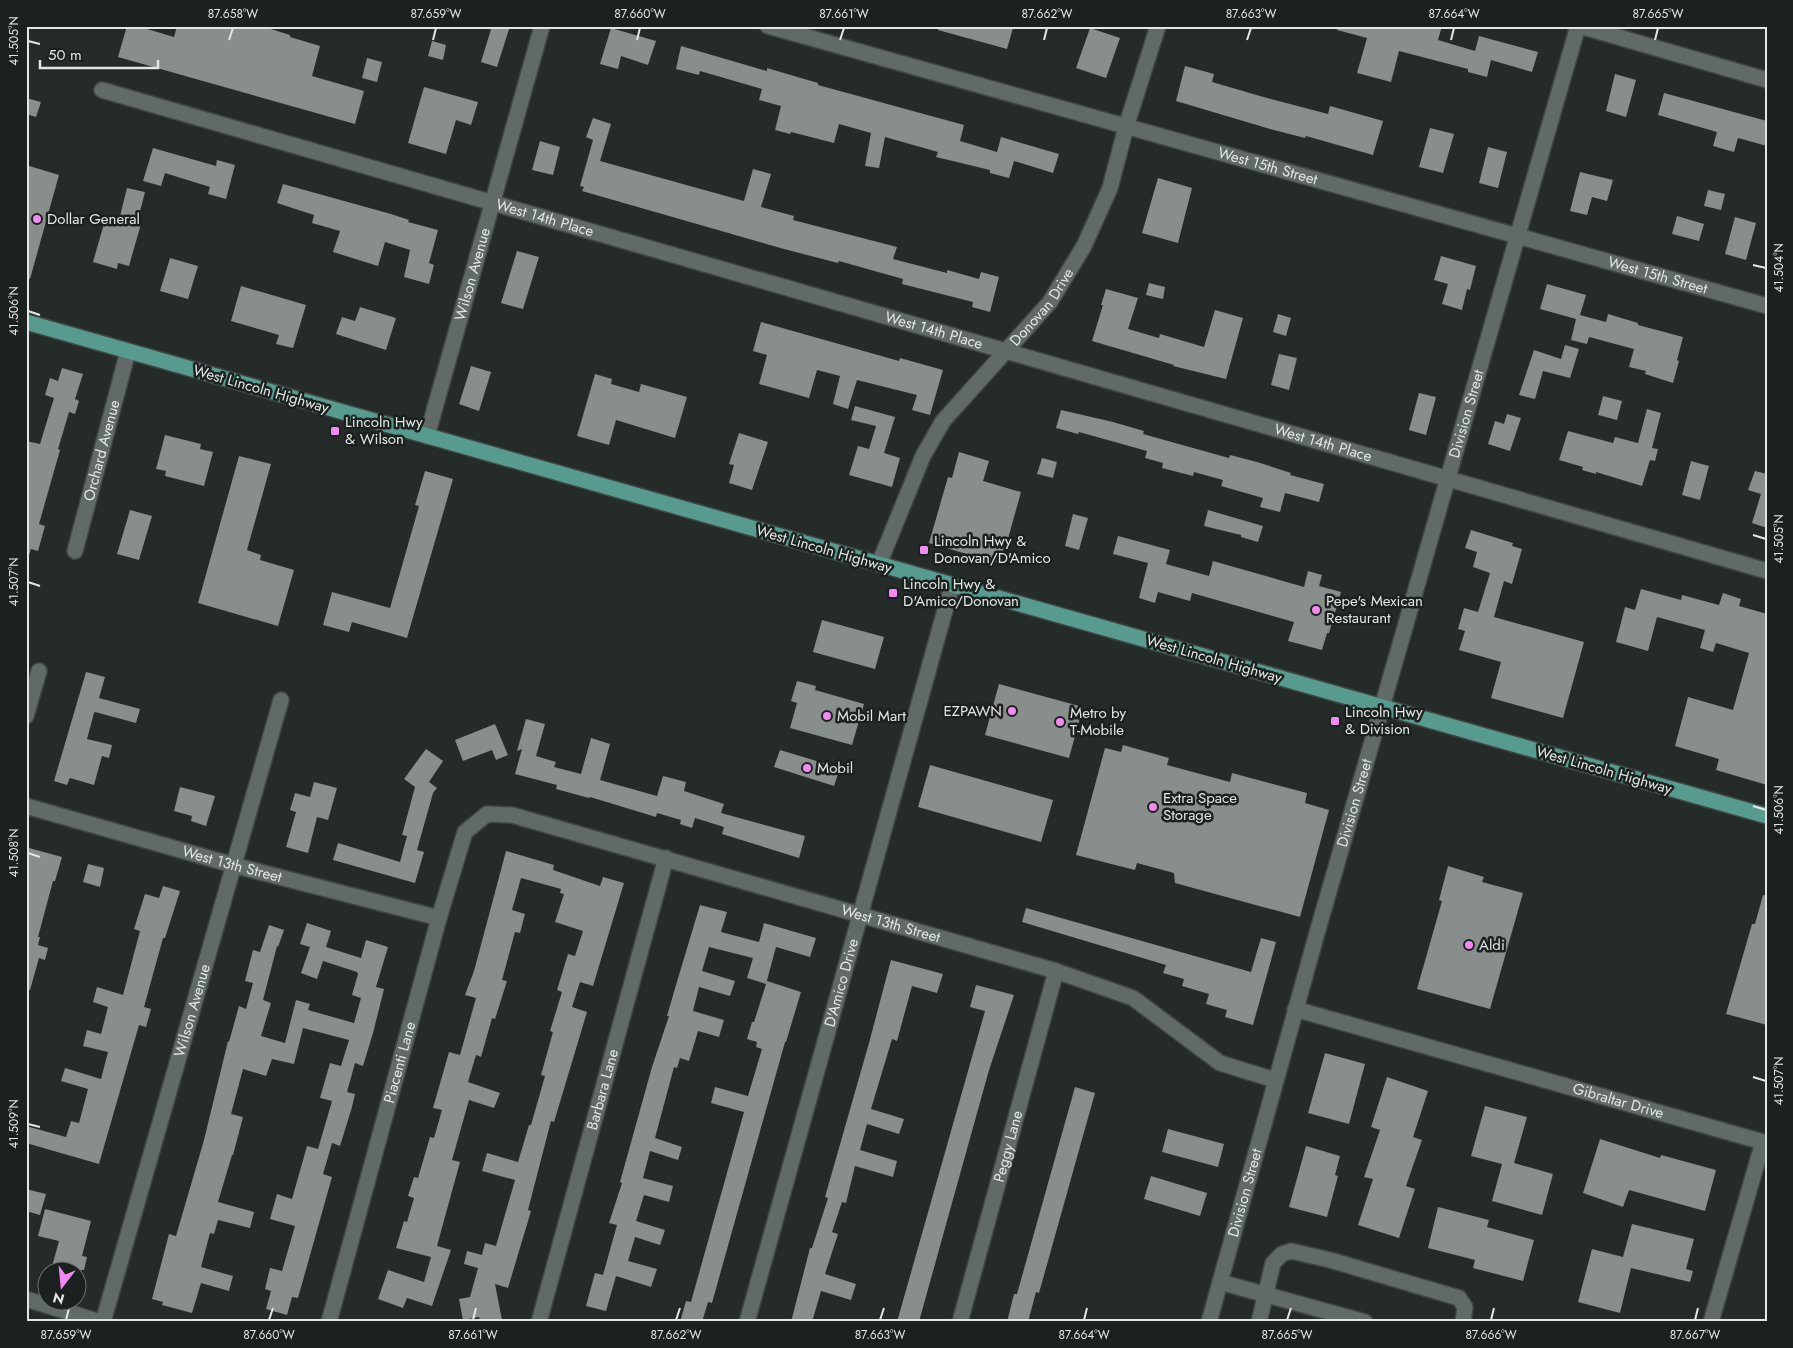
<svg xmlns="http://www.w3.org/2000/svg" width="1793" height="1348" font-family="Jost,sans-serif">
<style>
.building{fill:#878e8c}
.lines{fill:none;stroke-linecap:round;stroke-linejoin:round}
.minor-casing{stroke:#404645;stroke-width:18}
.major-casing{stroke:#404645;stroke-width:18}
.minor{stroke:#626a68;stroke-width:15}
.major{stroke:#579b8e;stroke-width:15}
.ticks{fill:none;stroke:#e2e6e5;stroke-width:2}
.poi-dot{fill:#f28af2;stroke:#1b211f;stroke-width:2}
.labels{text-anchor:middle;stroke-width:5;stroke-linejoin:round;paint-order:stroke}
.street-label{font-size:15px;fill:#e2e6e5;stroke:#1b211f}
.poi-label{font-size:15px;fill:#e2e6e5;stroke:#1b211f;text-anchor:start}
.neatline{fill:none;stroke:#e2e6e5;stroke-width:2}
.ticks-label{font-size:12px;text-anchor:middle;fill:#e2e6e5}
</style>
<rect width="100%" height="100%" fill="#242b29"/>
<path class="building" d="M127,26H137L174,37L177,26H261L290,35V37L320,46L312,76L364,91L355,124L118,57Z
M492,26H510L497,67L481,62Z
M939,26H1006L1013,28L1007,49L938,30Z
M1338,26H1442L1438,40L1475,51L1479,36L1538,52L1532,72L1491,60L1487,77L1468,72V69L1399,51L1391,82L1357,73L1367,38L1337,30Z
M611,28L656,41L648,65L621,56L618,69L600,64Z
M1090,28L1120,38L1106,78L1076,68Z
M432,41L446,45L443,60L428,56Z
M681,46L767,71V68L818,83V85L964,125L960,141L997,152L1001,137L1059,154L1053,173L1014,161L1009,178L990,173V170L936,157L938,152L885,137L879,168L865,166L871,133L839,124L834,143L791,132L790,134L775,130L781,106L759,100L762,89L700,71L699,75L676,69Z
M367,58L382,62L377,82L362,78Z
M1185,66L1214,74L1212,82L1260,96L1328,114L1330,106L1383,121L1373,155L1306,136L1305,138L1270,129L1176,101Z
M1615,74L1636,80L1626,117L1606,111Z
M424,87L478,102L471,125L456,120L446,154L408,143Z
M1664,93L1767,121V146L1738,138L1734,152L1713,146L1717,132L1658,115Z
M26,98L41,102L36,117L26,114Z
M593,118L611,124L600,161L744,201L753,169L771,174L761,207L794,216L793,220L897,247L893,259L947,273V270L979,279L981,272L999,277L990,312L972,307L973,302L902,284L903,279L839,261L838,263L784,249L582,191L584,187L580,186L593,140L586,137Z
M1430,128L1454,134L1443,173L1419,167Z
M540,141L560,147L553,175L532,170Z
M1488,147L1507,152L1498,188L1479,183Z
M153,148L216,166L217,160L235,165L226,199L208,194L210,187L165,173L161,186L143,181Z
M26,165L59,175L30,279L26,278Z
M1580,172L1613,180L1607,201L1592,197L1587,215L1570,211Z
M1158,178L1192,188L1178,243L1142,233Z
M283,184L391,214L409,220L408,222L438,230L429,263L434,265L429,284L404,277L410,250L385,242L378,266L333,252L340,231L312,223L314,215L277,203Z
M127,188L145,192L137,223L141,224L129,266L118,263L117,269L93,262L105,220L118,224Z
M1708,190L1725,194L1721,210L1704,206Z
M1677,216L1704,224L1699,241L1672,234Z
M1735,217L1756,223L1746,260L1725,254Z
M517,251L539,257L523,309L501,303Z
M1441,256L1476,266L1470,290L1467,289L1462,310L1442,304L1448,284L1434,280Z
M170,258L198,266L188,299L160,291Z
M1149,283L1165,287L1163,299L1146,295Z
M1547,284L1586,295L1580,315L1606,322L1608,314L1638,323V325L1683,337L1677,360L1679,361L1673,383L1645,374L1646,371L1629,367L1634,349L1589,337L1587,344L1571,340L1576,319L1540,309Z
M241,286L306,305L293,348L276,344L279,335L231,321Z
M1106,289L1138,298L1128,329L1159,338L1160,334L1204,347L1215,310L1243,318L1226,379L1173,366L1174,365L1092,341L1103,305H1101Z
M360,307L396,318L386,350L336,334L342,317L355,321Z
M1278,314L1291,318L1286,336L1273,332Z
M761,322L899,361L900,358L943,370L930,415L912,410L917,395L857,380L848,409L833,404L840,376L817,370L809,398L759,384L767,355L753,351Z
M1565,345L1579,349L1570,378L1543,371L1535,399L1519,395L1534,350L1561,359Z
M1279,354L1297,358L1289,390L1271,385Z
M471,366L491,372L479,411L459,404Z
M62,368L83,374L75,399L79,401L75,414L69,412L58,449L60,450L39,524L45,526L38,551L31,549L29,555L26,554V441L40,444L54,398L45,395L50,378L58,381Z
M595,374L612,379L611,384L639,392L641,384L687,397L675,438L616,420L609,445L577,436Z
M1419,393L1436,397L1426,435L1409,430Z
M1603,396L1622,401L1617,420L1598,415Z
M855,406L895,417L884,453L900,458L892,487L849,475L858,446L869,449L876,426L851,420Z
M1647,409L1661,413L1652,448L1658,449L1655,461L1650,460L1642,486L1596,472V474L1582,470L1583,467L1559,460L1568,431L1613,443L1615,437L1638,443Z
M1061,410L1113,422L1144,431L1143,434L1229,458L1230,455L1257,462L1291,473L1290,475L1324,484L1319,502L1285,493L1280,512L1260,507L1263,498L1221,486L1223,480L1194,472L1193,476L1162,468L1163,463L1145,458L1147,451L1079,432L1078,434L1056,428Z
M1507,414L1521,418L1510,451L1488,444L1495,421L1504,424Z
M739,433L768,442L752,490L729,483L734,465L729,464Z
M165,435L201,444L200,449L213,452L204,486L165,476L166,471L156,469Z
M959,452L989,461L983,481L1021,492L1001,564L929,543L948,477L952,478Z
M239,456L271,464L247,550L261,555L260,560L294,570L278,626L198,603Z
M1042,458L1057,462L1053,478L1037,474Z
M1691,461L1709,466L1700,500L1682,495Z
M425,471L453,479L407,638L352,622L349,632L323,625L332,592L390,608L419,506L415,505Z
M1755,471L1767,474V528L1752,523L1761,494L1748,490Z
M130,510L152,516L139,560L117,554Z
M1208,510L1263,526L1258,542L1241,537V535L1204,526Z
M1073,514L1088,518L1079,550L1065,546Z
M1471,530L1513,543L1512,546L1522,549L1512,584L1504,581L1494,617L1584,642L1563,718L1491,698L1501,662L1459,650L1465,631L1458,629L1464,608L1478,612L1490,573L1473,567L1477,552L1465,548Z
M1118,536L1170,550L1166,564L1209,576L1213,561L1304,587L1308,571L1322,575L1319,586L1341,592L1329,633H1327L1322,650L1288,641L1294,622L1192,593L1190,601L1158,592L1155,603L1139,598L1148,563L1113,554Z
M1641,589L1681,600L1682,595L1719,605L1723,593L1741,599L1739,606L1767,614V785L1716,770L1719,759L1675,746L1688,697L1733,710L1749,653L1716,643L1713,652L1700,648L1705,630L1657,617L1648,651L1616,642L1625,607L1635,610Z
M822,620L884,637L875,669L813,652Z
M86,672L105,677L99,698L140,709L136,723L95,712L94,713L87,739L112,745L109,758L102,756L94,785L70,778L67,785L54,781Z
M797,681L816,686L815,690L864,704L852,745L790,728L797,703L791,701Z
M999,684L1083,707L1069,758L985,735Z
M526,719L545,724L536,756L556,762L554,767L581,774L591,738L610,744L600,780L657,796L663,776L686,782L684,791L724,804L721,813L805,836L799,858L722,834L724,827L695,818L692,828L680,824L681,820L657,813L656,817L590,797L589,798L556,789L557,785L515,774L522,749L517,751Z
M495,724L508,755L496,760L492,750L463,761L455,740Z
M1123,745L1169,758L1167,765L1230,782L1232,773L1307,793L1305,803L1329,810L1300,917L1175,883L1174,873L1137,863L1135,870L1076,855L1105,748L1121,752Z
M426,749L443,761L429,782L437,788L433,793L417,850L424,852L415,883L333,860L338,843L400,862L407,836L402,835L415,787L404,779Z
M780,750L840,768L834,786L774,767Z
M930,765L1053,800L1041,842L918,807Z
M314,782L337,788L328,820L317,817L308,853L286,847L296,812L290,810L295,793L310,797Z
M180,787L215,796L206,826L191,821L192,816L174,811Z
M29,848L62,857L55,881H53L38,937H40L38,945L48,948L45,960L39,958L30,990L26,989V858Z
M506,851L554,865L553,870L600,886L603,877L624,883L593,986L580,982L572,1007L587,1012L554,1122L551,1121L528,1210L531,1211L508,1288L495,1284L502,1320L480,1322L479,1317L463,1320L459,1299L470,1297L478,1268L464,1264L467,1251L482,1255L485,1243L496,1246L515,1180L482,1171L487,1153L518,1162L529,1125H531L545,1076L541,1075L553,1032L550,1031L562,992L557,990L568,954L575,956L583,931L555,922L564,894L560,893L561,889L521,878L512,910L525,914L520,933L515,932L502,980L507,981L495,1019L492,1018L481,1057L476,1055L468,1082L500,1093L494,1108L469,1100L452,1160L460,1162L437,1246L451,1250L432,1306L407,1298L403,1308L378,1299L388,1270L424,1282L431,1257L396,1248L404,1221L407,1222L414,1198L408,1196L414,1177L418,1178L430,1137L434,1138L442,1110L433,1108L449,1052L460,1055L476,998L465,995L474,971Z
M88,864L104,868L100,887L83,882Z
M1448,866L1484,877L1482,882L1523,893L1490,1009L1417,989L1442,901L1439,900Z
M163,886L180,891L165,938H163L144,1007L151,1009L146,1027L139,1025L99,1164L26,1143V1126L66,1137L71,1121L79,1123L88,1089L61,1081L65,1068L101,1079L108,1052L83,1046L87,1030L101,1034L108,1007L93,1002L97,987L123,995L140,931L134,929L145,894L159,898Z
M1763,895L1767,896V1025L1726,1014L1752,924H1755Z
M700,905L727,912L721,932L759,942L764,923L816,938L810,957L776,947L766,984L747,978L753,958L709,947L702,971L735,981L730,996L699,987L693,1011L724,1020L719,1037L698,1031L689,1061L680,1058L677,1068L674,1067L655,1138L682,1147L678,1160L650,1151L643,1178L673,1186L669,1202L644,1195L636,1221L665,1230L660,1245L635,1237L628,1261L657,1269L651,1287L616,1276L606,1311L586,1306L595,1273L603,1275L617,1225L609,1223L622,1183L620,1182L652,1067L669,1016H667L676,985Z
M1026,908L1251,972L1261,938L1276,942L1253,1025L1225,1017L1227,1010L1206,1004L1209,994L1182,986L1184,979L1163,973L1166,965L1022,922Z
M307,923L331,931L326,947L361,958L366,940L388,947L376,987L384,989L373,1033L363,1066L355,1063L347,1092L355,1094L352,1107L340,1146L332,1143L323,1174L332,1177L298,1298L292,1297L287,1315L266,1309L271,1291L265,1289L270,1268L282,1271L295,1226L270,1219L277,1194L292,1199L307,1146L318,1149L332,1101L320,1098L330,1063L341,1066L349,1040L303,1028L294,1064L272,1059L266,1076L243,1069L231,1114L243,1117L233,1155H232L218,1202L254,1212L250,1228L218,1220L214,1234L210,1233L201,1267L233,1276L229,1291L201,1283L192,1313L162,1305L163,1302L152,1299L169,1234L176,1236L204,1140L228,1041L229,1042L239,1006L246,1009L253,983L245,981L253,950L260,952L269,925L284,930L278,947L277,946L263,1000L271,1003L261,1036L285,1043L296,1000L310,1004L308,1010L354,1023L361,998L352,995L358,974L357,972L323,961L317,979L301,973L310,947L300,944Z
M891,960L943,974L937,993L912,986L897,1041L892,1039L871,1109L904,1119L899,1134L867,1124L860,1150L897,1161L893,1177L855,1166L846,1203L842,1202L832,1232L838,1234L825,1274L856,1284L851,1300L821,1291L812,1322H791L810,1248H812L828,1198L825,1197L869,1043Z
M767,981L801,992L786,1042H785L712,1303L708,1302L702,1322H680L686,1301L691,1302L744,1112L711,1103L715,1087L748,1096L762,1049L756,1047L757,1042L747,1039L752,1022H754Z
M976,985L1014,995L989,1070L920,1318L918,1322H897L985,1011L970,1007Z
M1325,1053L1365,1064L1349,1124L1308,1113Z
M1387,1077L1428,1091L1413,1137L1422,1140L1406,1186L1415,1189L1399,1238L1358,1225L1373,1179L1364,1177L1380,1130L1371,1127Z
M1075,1087L1095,1093L1039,1293L1036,1292L1028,1322H1007L1014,1294H1017Z
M1485,1106L1527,1117L1514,1163L1553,1174L1542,1215L1492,1201L1502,1164L1471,1156Z
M1168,1129L1224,1144L1218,1167L1162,1152Z
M1600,1139L1660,1158L1661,1155L1716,1170L1705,1211L1629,1190L1623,1207L1583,1193Z
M1306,1146L1340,1156L1335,1175L1338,1176L1327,1217L1289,1207Z
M1151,1176L1207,1193L1200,1216L1144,1199Z
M26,1189L46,1194L40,1215L26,1211Z
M1438,1207L1489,1220L1487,1227L1534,1240L1523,1281L1473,1268L1475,1260L1428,1248Z
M45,1209L91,1221L82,1256L87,1257L84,1270H51L59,1241L38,1236Z
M1632,1224L1694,1239L1686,1269L1693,1271L1690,1282L1631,1268L1620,1313L1578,1302L1592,1249L1623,1257Z"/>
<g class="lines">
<defs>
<g id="minor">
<path id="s1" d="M768,26L1767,306"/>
<path d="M1580,26L1767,80"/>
<path id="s2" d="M102,90L1767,571"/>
<path id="s3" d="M427,436L542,26"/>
<path id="s4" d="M75,551L128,351"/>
<path id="s5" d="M879,564L923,456L943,421L1050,302L1084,246L1110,188L1126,127L1158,26"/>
<path d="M26,716L39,671"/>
<path id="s6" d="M26,806L233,865L439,918"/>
<path id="s7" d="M1295,1009L1763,1142L1711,1322"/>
<path d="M1220,1282L1365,1322"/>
<path d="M26,1299L100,1322"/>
<path id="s8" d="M103,1322L281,700"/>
<path id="s9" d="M329,1322L439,918L465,832L487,814L512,815L1056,971L1133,998L1220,1063L1275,1080"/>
<path id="s10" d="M539,1322L666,858"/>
<path id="s11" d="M747,1322L952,585"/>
<path id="s12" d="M960,1322L1056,971"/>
<path id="s13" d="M1209,1322L1317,933L1578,26"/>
<path d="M1259,1322L1273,1263L1282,1254L1291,1251L1330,1260L1459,1298L1465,1307L1463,1322"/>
</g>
<path id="major" d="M26,322L1767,816"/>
</defs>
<use href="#minor" class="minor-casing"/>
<use href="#major" class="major-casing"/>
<use href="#minor" class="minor"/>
<use href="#major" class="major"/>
</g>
<path class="ticks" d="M229,40L233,28M433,40L436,28M637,40L640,28M840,40L844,28M1044,40L1047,28M1247,40L1251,28M1451,40L1454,28M1655,40L1658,28M28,41L40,44M1753,265L1766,268M28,311L40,315M1753,535L1766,539M28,582L40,586M1753,806L1766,810M28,853L40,857M1753,1077L1766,1081M28,1124L40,1127M66,1320L69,1308M269,1320L273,1308M473,1320L476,1308M676,1320L680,1308M880,1320L884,1308M1084,1320L1087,1308M1287,1320L1291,1308M1491,1320L1494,1308M1695,1320L1698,1308"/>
<g class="poi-dot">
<circle cx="37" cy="219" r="5"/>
<rect x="330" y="426" width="10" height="10" rx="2.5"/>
<rect x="919" y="545" width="10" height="10" rx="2.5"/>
<rect x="888" y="588" width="10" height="10" rx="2.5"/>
<circle cx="1316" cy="610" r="5"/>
<circle cx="1012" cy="711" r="5"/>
<circle cx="827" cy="716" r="5"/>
<rect x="1330" y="716" width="10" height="10" rx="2.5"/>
<circle cx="1060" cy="722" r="5"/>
<circle cx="807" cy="768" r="5"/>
<circle cx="1153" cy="807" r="5"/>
<circle cx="1469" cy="945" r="5"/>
</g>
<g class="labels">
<g class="street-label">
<text dy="5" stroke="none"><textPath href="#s1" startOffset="519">West 15th Street</textPath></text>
<text dy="5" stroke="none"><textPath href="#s2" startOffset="461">West 14th Place</textPath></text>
<text dy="5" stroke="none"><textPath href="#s3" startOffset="168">Wilson Avenue</textPath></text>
<text dy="5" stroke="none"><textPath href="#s1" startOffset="924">West 15th Street</textPath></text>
<text dy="5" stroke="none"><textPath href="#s5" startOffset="308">Donovan Drive</textPath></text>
<text dy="5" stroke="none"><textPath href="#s2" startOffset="866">West 14th Place</textPath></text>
<text transform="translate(261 389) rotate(16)" y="5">West Lincoln Highway</text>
<text dy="5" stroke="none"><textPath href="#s13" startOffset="944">Division Street</textPath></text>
<text dy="5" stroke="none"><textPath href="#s2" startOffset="1271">West 14th Place</textPath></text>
<text dy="5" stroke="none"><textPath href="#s4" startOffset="104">Orchard Avenue</textPath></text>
<text transform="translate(824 549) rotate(16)" y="5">West Lincoln Highway</text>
<text transform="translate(1214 659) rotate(16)" y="5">West Lincoln Highway</text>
<text transform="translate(1604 770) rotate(16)" y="5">West Lincoln Highway</text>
<text dy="5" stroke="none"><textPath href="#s13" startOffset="539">Division Street</textPath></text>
<text dy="5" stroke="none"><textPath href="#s6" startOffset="214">West 13th Street</textPath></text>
<text dy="5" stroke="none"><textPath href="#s9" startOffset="956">West 13th Street</textPath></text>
<text dy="5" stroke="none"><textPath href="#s11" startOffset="352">D'Amico Drive</textPath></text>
<text dy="5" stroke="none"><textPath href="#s8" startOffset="324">Wilson Avenue</textPath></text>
<text dy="5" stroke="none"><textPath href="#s9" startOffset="269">Piacenti Lane</textPath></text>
<text dy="5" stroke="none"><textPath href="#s10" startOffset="241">Barbara Lane</textPath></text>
<text dy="5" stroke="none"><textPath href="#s7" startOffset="336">Gibraltar Drive</textPath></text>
<text dy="5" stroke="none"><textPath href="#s12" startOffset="182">Peggy Lane</textPath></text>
<text dy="5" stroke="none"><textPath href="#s13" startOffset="134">Division Street</textPath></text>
</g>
<g class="poi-label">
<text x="47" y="224">Dollar General</text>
<text x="345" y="427">Lincoln Hwy<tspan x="345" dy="17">&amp; Wilson</tspan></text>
<text x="934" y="546">Lincoln Hwy &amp;<tspan x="934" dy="17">Donovan/D'Amico</tspan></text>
<text x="903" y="589">Lincoln Hwy &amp;<tspan x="903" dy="17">D'Amico/Donovan</tspan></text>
<text x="1326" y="606">Pepe's Mexican<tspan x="1326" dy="17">Restaurant</tspan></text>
<text x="1002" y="716" text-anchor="end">EZPAWN</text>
<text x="1345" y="717">Lincoln Hwy<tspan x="1345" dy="17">&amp; Division</tspan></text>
<text x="1070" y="718">Metro by<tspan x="1070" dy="17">T-Mobile</tspan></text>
<text x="837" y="721">Mobil Mart</text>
<text x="817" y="773">Mobil</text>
<text x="1163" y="803">Extra Space<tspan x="1163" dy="17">Storage</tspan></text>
<text x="1479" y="950">Aldi</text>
</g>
</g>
<rect width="1793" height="1348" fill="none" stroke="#1b211f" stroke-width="55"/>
<g transform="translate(62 1286) rotate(196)"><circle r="24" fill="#1b211f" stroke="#6b706e"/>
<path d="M0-4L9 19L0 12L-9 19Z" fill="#f28af2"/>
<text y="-8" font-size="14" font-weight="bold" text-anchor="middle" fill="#e2e6e5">N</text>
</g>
<path d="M40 60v8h118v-8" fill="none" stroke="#e2e6e5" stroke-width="2.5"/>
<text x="48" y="60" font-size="15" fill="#e2e6e5" stroke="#1b211f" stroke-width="4" paint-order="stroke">50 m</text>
<rect x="28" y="28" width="1738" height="1292" class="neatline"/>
<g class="ticks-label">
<text x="233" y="18">87.658°W</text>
<text x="436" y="18">87.659°W</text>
<text x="640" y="18">87.660°W</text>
<text x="844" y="18">87.661°W</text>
<text x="1047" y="18">87.662°W</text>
<text x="1251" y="18">87.663°W</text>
<text x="1454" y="18">87.664°W</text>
<text x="1658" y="18">87.665°W</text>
<text transform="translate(14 41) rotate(-90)" y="4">41.505°N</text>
<text transform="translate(1779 268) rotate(-90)" y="4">41.504°N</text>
<text transform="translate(14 311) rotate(-90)" y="4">41.506°N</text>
<text transform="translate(1779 539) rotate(-90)" y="4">41.505°N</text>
<text transform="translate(14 582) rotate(-90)" y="4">41.507°N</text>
<text transform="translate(1779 810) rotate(-90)" y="4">41.506°N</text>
<text transform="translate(14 853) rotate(-90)" y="4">41.508°N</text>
<text transform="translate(1779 1081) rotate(-90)" y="4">41.507°N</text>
<text transform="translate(14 1124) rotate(-90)" y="4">41.509°N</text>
<text x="66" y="1339">87.659°W</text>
<text x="269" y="1339">87.660°W</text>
<text x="473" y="1339">87.661°W</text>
<text x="676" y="1339">87.662°W</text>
<text x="880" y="1339">87.663°W</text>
<text x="1084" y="1339">87.664°W</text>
<text x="1287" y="1339">87.665°W</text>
<text x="1491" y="1339">87.666°W</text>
<text x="1695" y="1339">87.667°W</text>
</g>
</svg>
